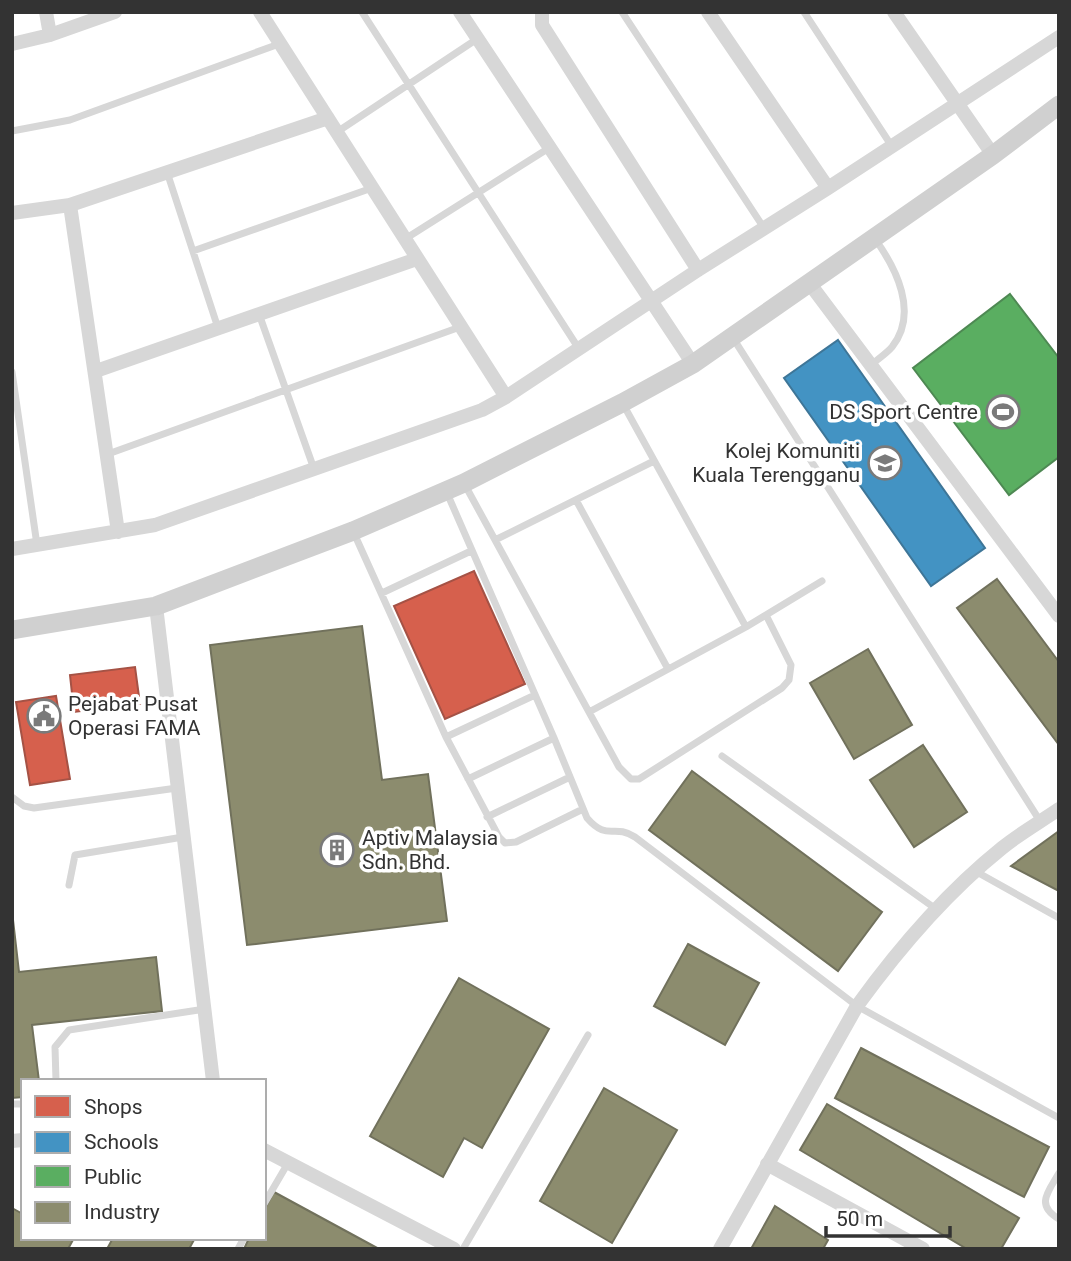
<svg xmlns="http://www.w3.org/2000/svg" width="1071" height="1261" font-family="Roboto,sans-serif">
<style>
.shops{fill:#d6604d;stroke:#a55245;stroke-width:2}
.schools{fill:#4393c3;stroke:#3e7698;stroke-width:2}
.public{fill:#5aae61;stroke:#4e8953;stroke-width:2}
.industry{fill:#8c8c6e;stroke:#71715c;stroke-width:2}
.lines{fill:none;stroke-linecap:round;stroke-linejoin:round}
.lane{stroke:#d7d7d7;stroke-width:7}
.street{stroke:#d7d7d7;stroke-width:14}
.secondary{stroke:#d0d0d0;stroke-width:19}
.labels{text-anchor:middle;stroke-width:7;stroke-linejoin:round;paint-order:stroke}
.poi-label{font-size:21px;fill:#333;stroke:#fff;text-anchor:end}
</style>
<rect width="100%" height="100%" fill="#fff"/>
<path class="shops" d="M474,571L525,684L445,719L394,606Z
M135,667L140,704L74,712L70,675Z
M56,696L70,779L30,785L16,702Z"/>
<path class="schools" d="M838,340L985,548L931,586L784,378Z"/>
<path class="public" d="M1010,294L1059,358V457L1009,495L913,368Z"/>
<path class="industry" d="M997,579L1059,662V745L957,608Z
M362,626L382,780L428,774L447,921L247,945L210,645Z
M868,649L912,725L854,759L810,683Z
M923,745L967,812L914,847L870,780Z
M692,771L882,912L838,971L649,830Z
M1059,831V891L1011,866Z
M12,911L19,972L156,957L162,1011L32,1025L39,1081H23V1097L12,1098Z
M688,944L759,983L725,1045L654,1006Z
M459,978L549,1029L482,1148L464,1138L443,1177L370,1136Z
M861,1048L1049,1147L1024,1197L835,1098Z
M604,1088L677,1130L612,1243L540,1201Z
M827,1104L1019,1218L1001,1249H967L800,1150Z
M274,1192L379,1249H244L249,1238H264V1210Z
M775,1206L828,1240L823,1249H751Z
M12,1208L21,1213L23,1210V1238H74L68,1249H12Z
M113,1238H195L189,1249H107Z"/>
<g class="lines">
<path class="lane" d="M362,12L579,349
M622,12L764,228
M804,12L891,145
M12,131L70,120L279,44
M337,132L477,39
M167,172L218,328
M405,239L549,148
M193,251L372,188
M259,314L314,469
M733,338L1040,821
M871,365C878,359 887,353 892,347C919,313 896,268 875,239
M12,372L37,545
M623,404L746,627
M108,454L460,327
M465,485L619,767L631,779H639L782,688L789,680L791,665L766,615
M447,493L554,738L587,818C608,842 613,823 635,837L857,1006L1059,1118
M576,500L668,669
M353,531L446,737L499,837L505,843L516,842L583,809
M495,540L654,461
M382,593L471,551
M589,712L746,627L822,581
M446,737L535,695
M722,756L936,909
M468,779L554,738
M12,797L24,806L34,808L177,788
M487,817L570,777
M975,871L1059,918
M69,885L75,855L183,837
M56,1081L55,1047L69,1030L205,1009
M12,1104H23
M1059,1173C1048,1192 1035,1205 1059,1219
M264,1204L288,1163
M238,1249L244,1238
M463,1249L588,1035"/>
<path class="street" d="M46,12L50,35
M260,12L506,397
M460,12L693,364
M542,12V25L698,270
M708,12L828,188
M894,12L993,155
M12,44L50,35L115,12
M70,205L118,532
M12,213L70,205L328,118
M810,284L1059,616
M96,371L417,259
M12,549L155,525L482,410L506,397L698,270L828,188L1059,37
M156,606L213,1081
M12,1141L23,1140
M264,1150L454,1249
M767,1164L923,1249
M720,1249L857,1006C899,948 946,893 1002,848C1019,834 1040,822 1059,809"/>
<path class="secondary" d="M12,630L156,606L353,531L464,483L622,403L693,364L993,155L1059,105"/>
</g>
<defs>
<symbol id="stadium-ring" viewBox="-11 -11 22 22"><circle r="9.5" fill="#fff" stroke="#7a7a7a" stroke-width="1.5"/><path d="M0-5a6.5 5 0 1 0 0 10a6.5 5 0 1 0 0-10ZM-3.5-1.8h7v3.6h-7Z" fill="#7a7a7a"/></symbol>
<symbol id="university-ring" viewBox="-11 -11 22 22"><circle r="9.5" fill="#fff" stroke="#7a7a7a" stroke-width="1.5"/><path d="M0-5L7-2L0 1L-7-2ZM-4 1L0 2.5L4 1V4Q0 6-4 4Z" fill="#7a7a7a"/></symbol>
<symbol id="civic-ring" viewBox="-11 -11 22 22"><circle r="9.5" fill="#fff" stroke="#7a7a7a" stroke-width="1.5"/><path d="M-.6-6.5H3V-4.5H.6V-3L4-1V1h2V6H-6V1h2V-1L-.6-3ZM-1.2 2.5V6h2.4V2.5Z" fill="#7a7a7a"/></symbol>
<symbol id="building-ring" viewBox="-11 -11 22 22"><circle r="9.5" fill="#fff" stroke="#7a7a7a" stroke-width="1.5"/><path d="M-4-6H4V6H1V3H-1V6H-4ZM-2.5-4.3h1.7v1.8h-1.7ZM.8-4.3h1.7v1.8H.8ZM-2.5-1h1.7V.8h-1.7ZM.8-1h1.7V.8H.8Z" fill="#7a7a7a"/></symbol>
</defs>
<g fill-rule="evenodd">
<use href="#stadium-ring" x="984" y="393" width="38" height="38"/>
<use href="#university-ring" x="866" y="444" width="38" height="38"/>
<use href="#civic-ring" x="25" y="697" width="38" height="38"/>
<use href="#building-ring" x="318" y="831" width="38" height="38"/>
</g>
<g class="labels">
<g class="poi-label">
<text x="978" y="419">DS Sport Centre</text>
<text x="860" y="458">Kolej Komuniti<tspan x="860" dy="24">Kuala Terengganu</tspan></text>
<text x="68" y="711" text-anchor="start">Pejabat Pusat<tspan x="68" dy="24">Operasi FAMA</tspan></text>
<text x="362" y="845" text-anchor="start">Aptiv Malaysia<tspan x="362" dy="24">Sdn. Bhd.</tspan></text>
</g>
</g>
<rect width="1071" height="1261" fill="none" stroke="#333333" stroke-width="28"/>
<rect x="21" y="1079" width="245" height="161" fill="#ffffff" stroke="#adadad" stroke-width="2"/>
<rect x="35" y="1096" width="35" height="21" fill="#d6604d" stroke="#adadad" stroke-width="2"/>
<text x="84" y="1114" font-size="21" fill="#333333">Shops</text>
<rect x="35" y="1132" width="35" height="21" fill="#4393c3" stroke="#adadad" stroke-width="2"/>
<text x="84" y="1149" font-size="21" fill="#333333">Schools</text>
<rect x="35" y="1166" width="35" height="21" fill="#5aae61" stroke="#adadad" stroke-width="2"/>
<text x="84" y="1184" font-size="21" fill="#333333">Public</text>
<rect x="35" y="1202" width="35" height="21" fill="#8c8c6e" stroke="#adadad" stroke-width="2"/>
<text x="84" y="1219" font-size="21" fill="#333333">Industry</text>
<path d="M826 1226v10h124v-10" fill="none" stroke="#333333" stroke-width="3.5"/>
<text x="836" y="1226" font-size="21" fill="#333333" stroke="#ffffff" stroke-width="5" paint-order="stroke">50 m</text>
</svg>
